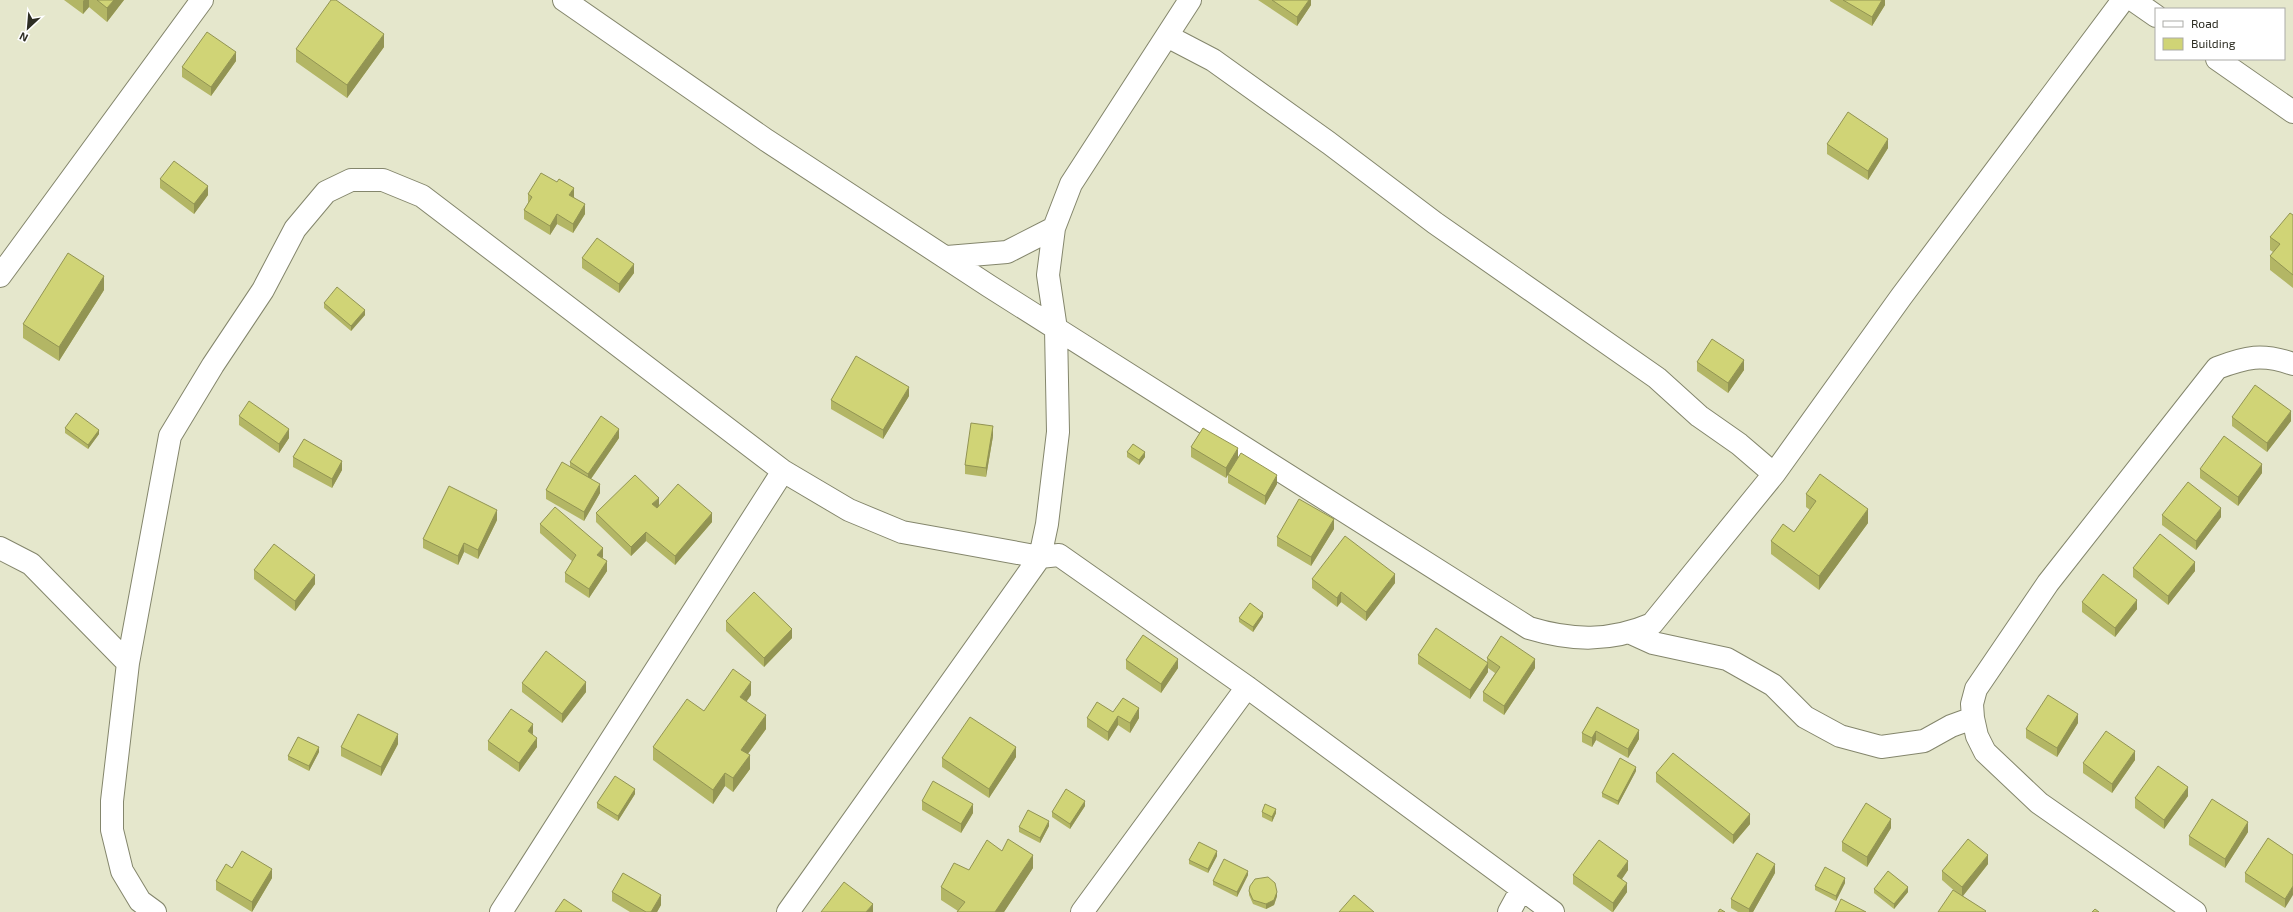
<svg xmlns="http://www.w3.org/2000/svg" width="2293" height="912" font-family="'Exo 2',sans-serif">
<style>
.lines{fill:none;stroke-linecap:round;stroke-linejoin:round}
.minor-casing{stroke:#84866c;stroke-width:24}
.minor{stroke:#fff;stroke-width:22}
.wall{fill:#b3b665}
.shaded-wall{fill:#929453}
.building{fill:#d0d476;stroke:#929453}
</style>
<rect width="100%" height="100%" fill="#e5e7cc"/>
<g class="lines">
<defs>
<path id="minor" d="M564,0L766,140L989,286L1529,628C1572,641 1610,642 1652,624L1774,474L1901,297L2123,0
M2133,0L2156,16
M1167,36L1213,60L1329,143L1435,223L1657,378L1699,416L1739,444L1774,474
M2217,59L2293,112
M947,257L1007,252L1054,228
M0,276L202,0
M0,548L31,564L128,663
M1631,633L1653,643L1727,659L1773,685L1805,717L1840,736L1881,747L1924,741L1951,726L1973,718
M155,912L140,901L122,871L112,830V801L128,663L170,436L213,365L263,290L295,229L326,192L351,180H383L422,196L783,471L849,510L902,532L1040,557L1059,555L1247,687L1553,912
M501,912L783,471
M788,912L1040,557L1047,524L1058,432L1056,329L1048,275L1054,228L1071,184L1190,0
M1082,912L1247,687
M1509,912L1521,890
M2195,912L2039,803L1985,752L1977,736L1973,718L1972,704L1976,689L2048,583L2217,368C2246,357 2262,353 2293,364"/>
</defs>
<use href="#minor" class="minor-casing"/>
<use href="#minor" class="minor"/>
</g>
<path class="wall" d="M64,0H124L107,22L89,7L83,14Z
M1258,0H1311V5L1297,26Z
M1830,0H1885V5L1872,26L1830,1Z
M384,47L347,98L296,62V49Z
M236,61L211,96L182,77V67Z
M1827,144L1888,148L1868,180L1827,154Z
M160,179L208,195L194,214L160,188Z
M528,194L574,197L585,214L573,233L557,224L550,235L524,219V210L528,203Z
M2293,215V288L2270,270V256L2273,252L2270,250V237Z
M582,258L634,273L619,293L582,268Z
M104,290L59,361L23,338V324Z
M324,303L365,315L351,331L324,308Z
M1697,362L1744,370L1728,393L1697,371Z
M909,396L883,439L831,409V400Z
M239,416L289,438L279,453L239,425Z
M2232,417L2291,421L2267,452L2232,426Z
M65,428L99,434L88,449L65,433Z
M993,436L986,477L965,474V465Z
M619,438L591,479L600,493L584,521L546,499V490L570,466V462Z
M1191,447L1238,458L1226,478L1191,457Z
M1127,452L1145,457L1139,465L1127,457Z
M293,457L342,470L332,488L293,467Z
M2200,469L2262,473L2238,506L2200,478Z
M1228,474L1277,484L1265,505L1228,483Z
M1806,494L1868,523L1819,590L1771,554V541L1794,532L1810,510L1806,507Z
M659,506L712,522L675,565L646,541L631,556L596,522V513Z
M2162,515L2221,517L2196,550L2162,525Z
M497,520L478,559L464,552L458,565L423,548V539Z
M540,524L603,557L602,558L607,571L589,598L565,582V573L572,561L540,533Z
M1334,529L1311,566L1277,546V537Z
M2133,568L2195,571L2168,605L2133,577Z
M254,570L315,584L295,611L254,579Z
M1312,579L1395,583L1366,621L1341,602L1337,607L1312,588Z
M2082,602L2137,609L2115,637L2082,612Z
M1263,617L1253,632L1239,622V618Z
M726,621L792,638L764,667L726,631Z
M1418,655L1487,662V658L1535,668L1504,715L1483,701V692L1495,673L1488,668V672L1470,699L1418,664Z
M1126,660L1178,668L1161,693L1126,669Z
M522,683L586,692L562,723L522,692Z
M751,695L746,702L766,729L748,754L750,769L733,792L725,786L713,804L653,760V747L704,711Z
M1597,707L1639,739L1628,758L1596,740L1592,747L1582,742V733Z
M1113,712L1139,718L1130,733L1118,725L1108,741L1087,727V718Z
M2078,723L2057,757L2026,738V729Z
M533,733L532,735L537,747L519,772L488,750V741Z
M398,744L381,776L341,756V747Z
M319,752L309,771L288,760V756Z
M1016,757L989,798L942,767V758Z
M2135,760L2112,793L2083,773V763Z
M1636,771L1618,805L1602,797V793Z
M1656,773L1750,824L1733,844L1656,782Z
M635,794L618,821L597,808V803Z
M2188,796L2164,829L2135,808V798Z
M922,801L973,813L961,833L922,810Z
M1085,806L1070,829L1052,817V812Z
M1262,812L1276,813L1272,822L1262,817Z
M1049,826L1040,843L1019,832V827Z
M1891,828L1867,867L1842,851V842Z
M2248,832L2225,868L2189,845V836Z
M1002,851L1033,868L1004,912H957L958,911L941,900V887L969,870Z
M2293,855L2285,908L2245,882V873Z
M1217,856L1208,873L1189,864V860Z
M1988,864L1963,896L1986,912L1958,894L1942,880V871Z
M232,868L272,878L252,912L216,890V881Z
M1628,870L1622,879L1627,892L1613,912H1612L1573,884V875Z
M1775,873L1753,912H1738L1731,908V899Z
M1248,875L1237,897L1213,885V881Z
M1845,883L1836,901L1815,890V886Z
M1874,889L1908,892L1894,909L1874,893Z
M1249,891L1277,896L1274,905L1266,909L1253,904L1249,895Z
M612,892L661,905L657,912H630L612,901Z"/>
<path class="shaded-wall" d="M84,0H89V7L83,14V1Z
M114,0H124L107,22V8Z
M1309,0H1311V5L1297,26V17Z
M1882,0H1885V5L1872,26V17Z
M384,34V47L347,98V85Z
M236,52V61L211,96V87Z
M1888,139V148L1868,180V171Z
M208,186V195L194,214V204Z
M574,188V197L569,204V195Z
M585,204V214L573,233V224Z
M557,214V224L550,235V226Z
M634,264V273L619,293V284Z
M104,276V290L59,361V347Z
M365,310V315L351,331V326Z
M1744,360V370L1728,393V383Z
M909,387V396L883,439V430Z
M2291,411V421L2267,452V443Z
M993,426V436L986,477V468Z
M289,429V438L279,453V444Z
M619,429V438L588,483V474Z
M99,430V434L88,449V445Z
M1238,448V458L1226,478V468Z
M1145,452V457L1139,465V460Z
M342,461V470L332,488V479Z
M2262,464V473L2238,506V497Z
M1277,475V484L1265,505V496Z
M600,484V493L584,521V512Z
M659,498V507L652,513V504Z
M2221,508V517L2196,550V541Z
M1868,509V523L1819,590V576Z
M497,510V520L478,559V550Z
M712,513V522L675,565V556Z
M1334,519V529L1311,566V557Z
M646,532V541L631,556V547Z
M464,543V552L458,565V556Z
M603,548V557L597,564V555Z
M607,561V571L589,598V589Z
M2195,562V571L2168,605V596Z
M1395,574V583L1366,621V612Z
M315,575V584L295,611V601Z
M1341,592V602L1337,607V598Z
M2137,600V609L2115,637V628Z
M1263,613V617L1253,632V627Z
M792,629V638L764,667V658Z
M1178,659V668L1161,693V684Z
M1535,659V668L1504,715V706Z
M1488,663V672L1470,699V690Z
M586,682V692L562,723V714Z
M751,682V695L740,711V697Z
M1139,708V718L1130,733V723Z
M2078,714V723L2057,757V748Z
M766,715V729L741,763V750Z
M1118,716V725L1108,741V732Z
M533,724V733L528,741V731Z
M1639,730V739L1628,758V749Z
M1596,731V740L1592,747V738Z
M398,734V744L381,776V767Z
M537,738V747L519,772V763Z
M319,747V752L309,771V766Z
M1016,747V757L989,798V789Z
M2135,751V760L2112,793V784Z
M750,755V769L733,792V778Z
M1636,767V771L1618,805V801Z
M725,773V786L713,804V790Z
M2188,787V796L2164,829V820Z
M635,789V794L618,821V816Z
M1085,801V806L1070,829V824Z
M973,804V813L961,833V824Z
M1276,809V813L1272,822V817Z
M1750,814V824L1733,844V835Z
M1891,819V828L1867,867V857Z
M1049,821V826L1040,843V838Z
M2248,822V832L2225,868V859Z
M1217,851V856L1208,873V869Z
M1033,855V868L1004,912H995Z
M1988,855V864L1962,897V887Z
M1628,861V870L1617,886V876Z
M1775,864V873L1753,912H1749V909Z
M272,869V878L252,912V902Z
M1248,871V875L1237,897V892Z
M1845,878V883L1836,901V896Z
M1627,883V892L1613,912V903Z
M2293,886V895L2285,908V899Z
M1908,887V892L1894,909V904Z
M1277,892V896L1274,905L1266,909V904Z
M661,895V905L657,912H651Z
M873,904V912H866Z"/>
<path class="building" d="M97,0H114L107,8Z
M331,0H336L384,34L347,85L296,49Z
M1272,0H1309L1297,17Z
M1843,0H1882L1872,17Z
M207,32L236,52L211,87L182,67Z
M1848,112L1888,139L1868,171L1827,144Z
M174,161L208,186L194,204L160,179Z
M541,173L557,182L559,179L574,188L569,195L585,204L573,224L557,214L550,226L524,210L532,197L528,194Z
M2290,213L2293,215V275L2270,256L2280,244L2270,237Z
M597,238L634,264L619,284L582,258Z
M68,253L104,276L59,347L23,324Z
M337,287L365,310L351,326L324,303Z
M1712,339L1744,360L1728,383L1697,362Z
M856,356L909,387L883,430L831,400Z
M2255,385L2291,411L2267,443L2232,417Z
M249,401L289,429L279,444L239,416Z
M76,413L99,430L88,445L65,428Z
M601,416L619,429L588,474L570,462Z
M971,423L993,426L986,468L965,465Z
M1203,428L1238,448L1226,468L1191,447Z
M2224,436L2262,464L2238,497L2200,469Z
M304,439L342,461L332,479L293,457Z
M1133,444L1145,452L1139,460L1127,452Z
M1241,453L1277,475L1265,496L1228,474Z
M562,462L600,484L584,512L546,490Z
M1820,474L1868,509L1819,576L1771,541L1783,524L1794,532L1816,501L1806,494Z
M635,475L659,498L652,504L657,508L678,484L712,513L675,556L646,532L631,547L596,513Z
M2188,482L2221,508L2196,541L2162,515Z
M449,486L497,510L478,550L464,543L458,556L423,539Z
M1299,499L1334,519L1311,557L1277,537Z
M555,507L603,548L597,555L607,561L589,589L565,573L576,555L540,524Z
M2160,534L2195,562L2168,596L2133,568Z
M1345,536L1395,574L1366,612L1341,592L1337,598L1312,579Z
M274,544L315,575L295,601L254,570Z
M2103,574L2137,600L2115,628L2082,602Z
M754,592L792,629L764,658L726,621Z
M1250,603L1263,613L1253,627L1239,618Z
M1436,628L1488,663L1470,690L1418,655Z
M1143,635L1178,659L1161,684L1126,660Z
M1501,636L1535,659L1504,706L1483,692L1500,667L1487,658Z
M546,651L586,682L562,714L522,683Z
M733,669L751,682L740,697L766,715L741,750L750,755L733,778L725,773L713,790L653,747L687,699L704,711Z
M2048,695L2078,714L2057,748L2026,729Z
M1123,698L1139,708L1130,723L1118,716L1108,732L1087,718L1097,702L1113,712Z
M1597,707L1639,730L1628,749L1596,731L1592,738L1582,733Z
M511,709L533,724L528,731L537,738L519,763L488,741Z
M358,714L398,734L381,767L341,747Z
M970,717L1016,747L989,789L942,758Z
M2106,731L2135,751L2112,784L2083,763Z
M298,737L319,747L309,766L288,756Z
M1673,753L1750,814L1733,835L1656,773Z
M1620,758L1636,767L1618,801L1602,793Z
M2158,766L2188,787L2164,820L2135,798Z
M615,776L635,789L618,816L597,803Z
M933,781L973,804L961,824L922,801Z
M1066,789L1085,801L1070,824L1052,812Z
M2212,799L2248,822L2225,859L2189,836Z
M1866,803L1891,819L1867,857L1842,842Z
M1265,804L1276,809L1272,817L1262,812Z
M1028,810L1049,821L1040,838L1019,827Z
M2268,838L2293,855V886L2285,899L2245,873Z
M1008,839L1033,855L995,912H957L965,902L941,887L954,863L969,870L987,840L1002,851Z
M1968,839L1988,855L1962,887L1942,871Z
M1599,840L1628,861L1617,876L1627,883L1613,903L1573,875Z
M1199,842L1217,851L1208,869L1189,860Z
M242,851L272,869L252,902L216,881L226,864L232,868Z
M1757,853L1775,864L1749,909L1731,899Z
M1224,859L1248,871L1237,892L1213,881Z
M1825,867L1845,878L1836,896L1815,886Z
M1888,871L1908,887L1894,904L1874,889Z
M623,873L661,895L651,912H646L612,892Z
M1268,877L1275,883L1277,892L1274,900L1266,904L1253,900L1249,891L1250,886L1255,879Z
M844,882L873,904L866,912H821Z
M1953,890L1986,911L1985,912H1938Z
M1354,895L1374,912H1339Z
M564,899L582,911L581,912H555Z
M1841,899L1866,912H1835Z
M1720,909L1725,912H1718Z
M2095,909L2099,912H2092Z"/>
<rect x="2155" y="8" width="130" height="52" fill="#ffffff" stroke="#ababa7"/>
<rect x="2163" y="21" width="20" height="6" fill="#ffffff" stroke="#ababa7"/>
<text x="2191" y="28" font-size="12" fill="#2d2d23">Road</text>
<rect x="2163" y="38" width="20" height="12" fill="#d0d476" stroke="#ababa7"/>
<text x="2191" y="48" font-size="12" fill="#2d2d23">Building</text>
<g transform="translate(28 28) rotate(206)" stroke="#ffffff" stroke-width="3" paint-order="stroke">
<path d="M0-3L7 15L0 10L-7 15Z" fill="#2d2d23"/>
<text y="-6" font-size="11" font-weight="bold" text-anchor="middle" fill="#2d2d23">N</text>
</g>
</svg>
